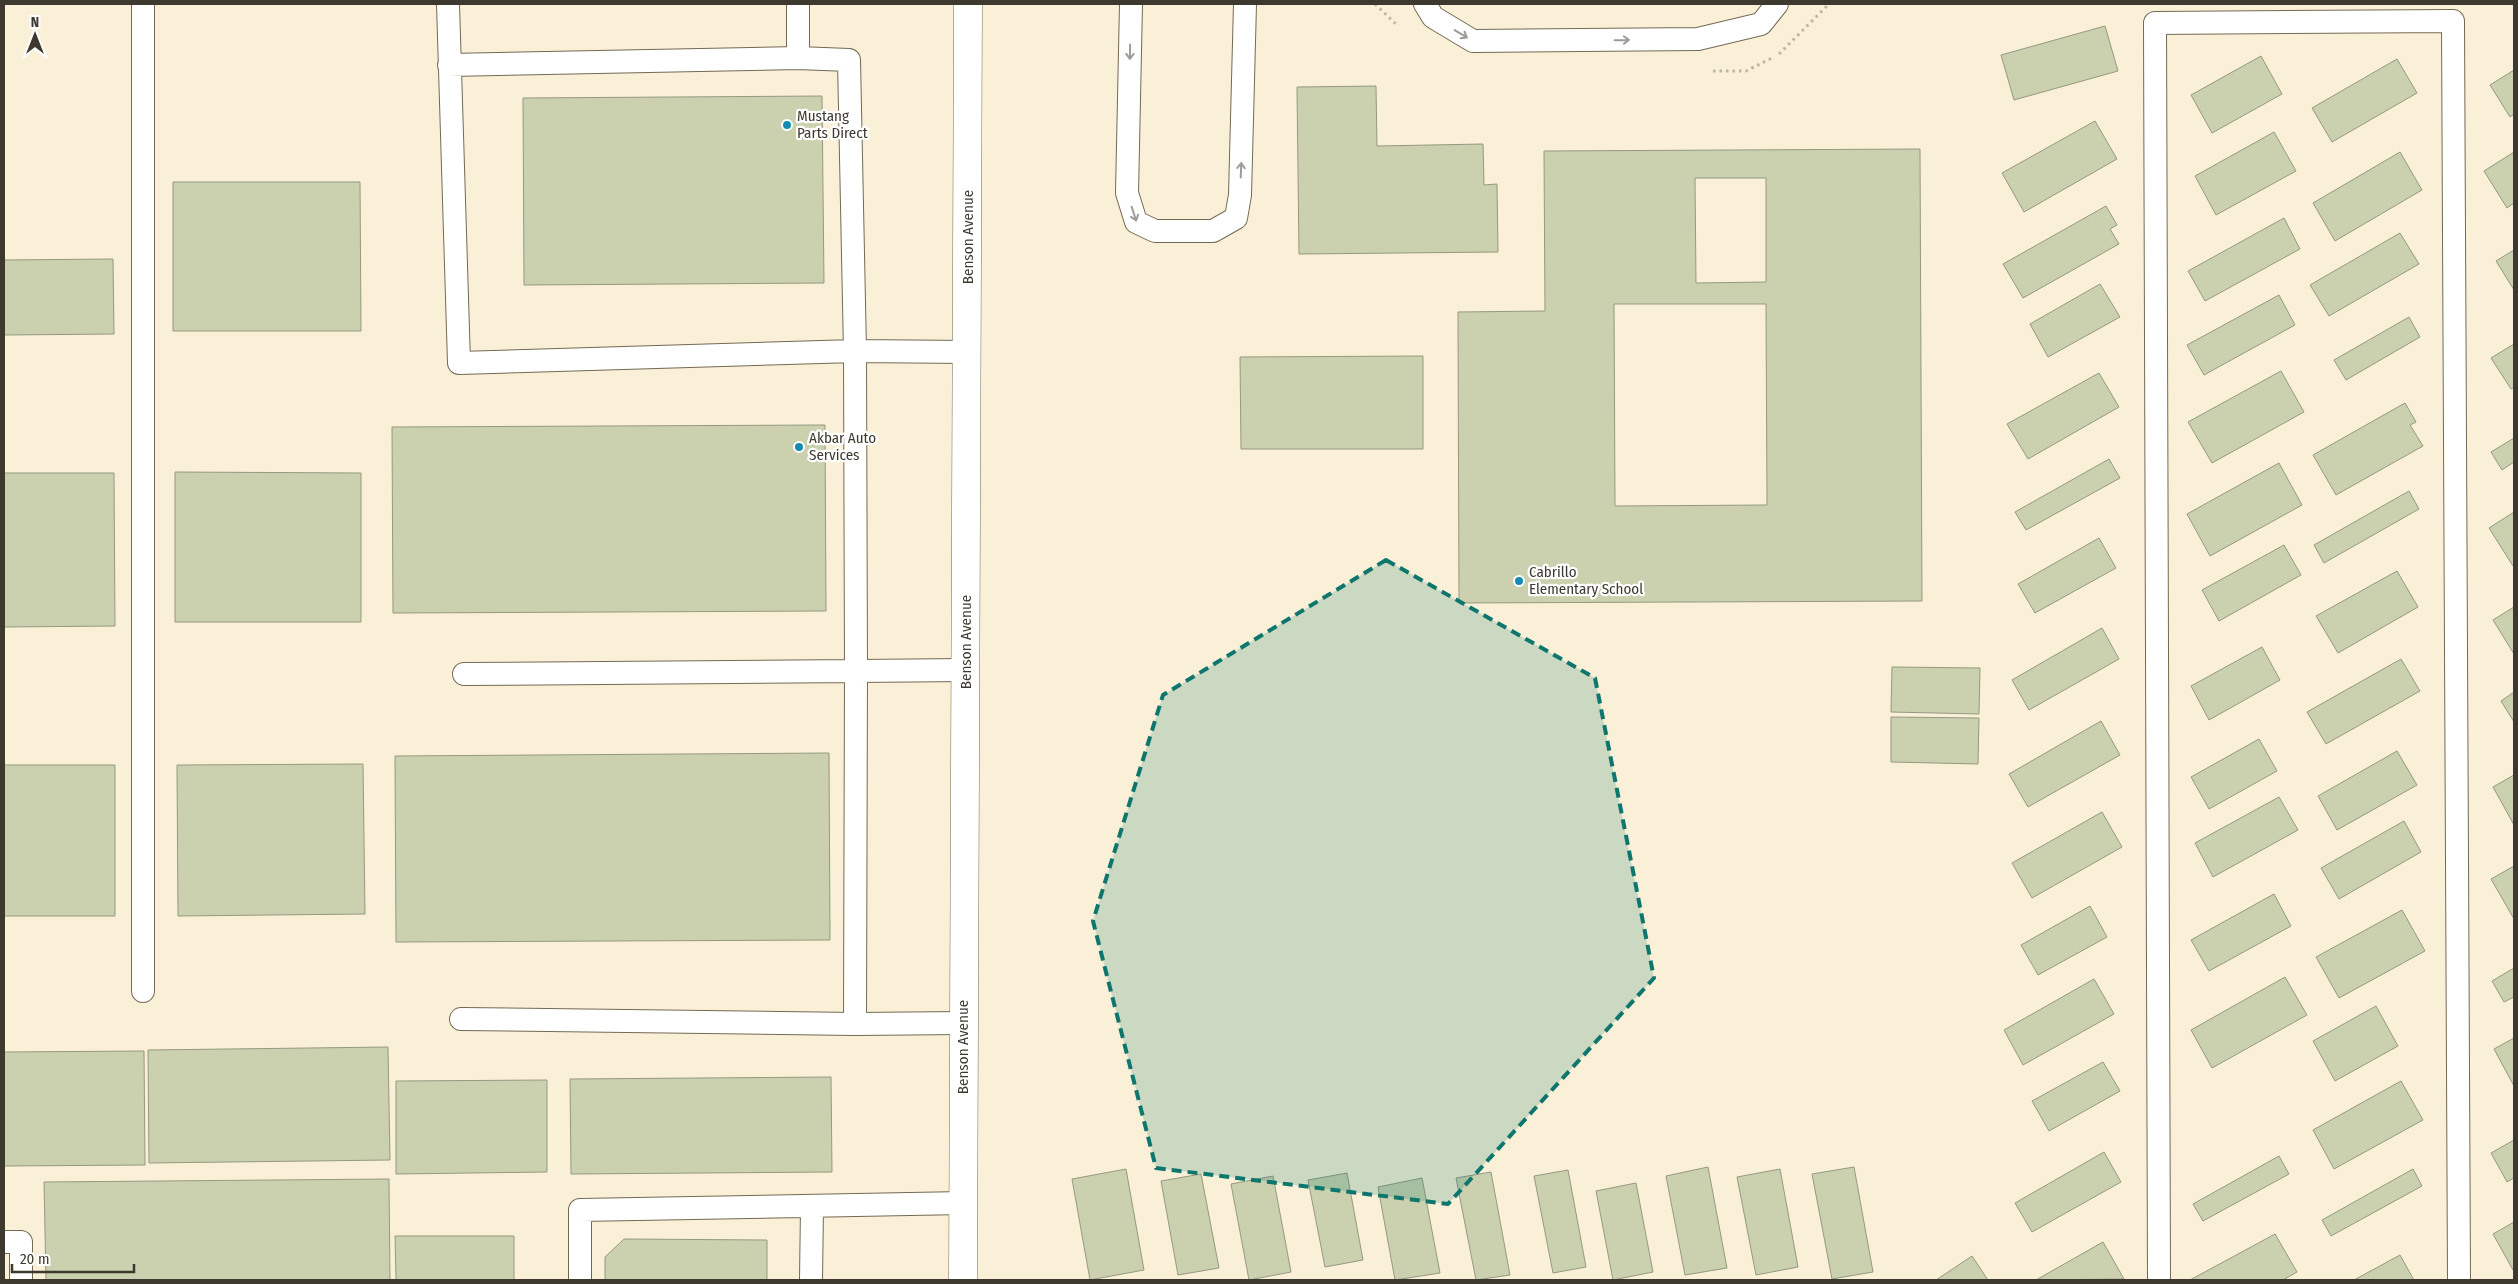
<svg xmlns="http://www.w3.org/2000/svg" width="2518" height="1284" font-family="'Fira Sans Condensed',sans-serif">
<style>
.building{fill:#cbd1ae;stroke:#949981;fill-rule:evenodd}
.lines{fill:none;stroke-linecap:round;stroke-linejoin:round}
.lane-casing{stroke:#736a54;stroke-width:24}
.primary-casing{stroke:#736a54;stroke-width:29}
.path{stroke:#bdb5a1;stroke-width:3;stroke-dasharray:2.5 4;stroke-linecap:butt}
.lane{stroke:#fff;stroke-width:22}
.primary{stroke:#fff;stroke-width:28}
.oneway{stroke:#9e9c97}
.marked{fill:#0f766e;fill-opacity:0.2;stroke:#0f766e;stroke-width:4;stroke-dasharray:10 6;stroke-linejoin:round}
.poi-dot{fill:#158caf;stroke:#fff;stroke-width:2}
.labels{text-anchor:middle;stroke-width:4.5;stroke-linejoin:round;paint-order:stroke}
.poi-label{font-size:15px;fill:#3d392f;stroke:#fff;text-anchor:start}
.street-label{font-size:15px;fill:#3d392f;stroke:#fff}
</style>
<rect width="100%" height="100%" fill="#faf0d7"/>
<path class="building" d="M2105,26L2118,71L2014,100L2001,55Z
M2261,56L2282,94L2212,133L2191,95Z
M2397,59L2417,93L2332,142L2312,108Z
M2514,70V114L2510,117L2490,85Z
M1376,86L1377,146L1483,144L1484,185L1497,184L1498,252L1299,254L1297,87Z
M822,96L824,283L524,285L523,98Z
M2095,121L2117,159L2024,212L2002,173Z
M2274,132L2296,171L2216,215L2195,176Z
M1920,149L1922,601L1459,603L1458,312L1545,311L1544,151ZM1695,178H1766V282L1696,283ZM1614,304H1766L1767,505L1615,506Z
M2400,152L2422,190L2335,241L2313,203Z
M2514,152V203L2507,208L2484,171Z
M173,182H360L361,331H173Z
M2106,206L2117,225L2110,229L2119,244L2023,298L2003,264Z
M2284,218L2300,249L2205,301L2188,271Z
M2400,233L2419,264L2329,316L2310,285Z
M2514,250V290L2496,261Z
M113,259L114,334L4,335V260Z
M2100,284L2120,317L2048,357L2030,324Z
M2279,295L2295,325L2204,375L2187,345Z
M2409,317L2420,337L2346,380L2334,360Z
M2514,344V387L2511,389L2491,358Z
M1423,356V449H1241L1240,357Z
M2281,371L2304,412L2212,463L2188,422Z
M2099,373L2119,407L2028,459L2007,424Z
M2405,403L2416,422L2410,425L2423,446L2336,495L2313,455Z
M825,425L826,611L393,613L392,427Z
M2514,438V462L2502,470L2491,452Z
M2109,459L2120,478L2026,530L2015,512Z
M2279,463L2302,505L2210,556L2187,514Z
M175,472L361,473V622H175Z
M4,473H114L115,626L4,627Z
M2409,491L2419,509L2324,563L2314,545Z
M2514,512V565L2513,566L2489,528Z
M2099,538L2116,568L2035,613L2018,584Z
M2284,545L2301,575L2219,621L2202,590Z
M2397,571L2418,607L2338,653L2316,616Z
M2514,607V654L2493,620Z
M2102,628L2119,659L2029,710L2012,680Z
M2262,647L2280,680L2209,720L2191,686Z
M2401,659L2420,691L2326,744L2307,712Z
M1892,667L1980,668L1979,714L1891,712Z
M2514,692V722L2501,701Z
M1891,717L1979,718L1978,764L1891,762Z
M2101,721L2120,755L2028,807L2009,774Z
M2259,739L2277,771L2209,809L2191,777Z
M2397,751L2417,785L2337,830L2318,796Z
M829,753L830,940L396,942L395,756Z
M363,764L365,914L178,916L177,765Z
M4,765H115V916H4Z
M2514,775V825L2493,787Z
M2279,797L2298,830L2213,877L2195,843Z
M2102,812L2122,847L2032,898L2012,863Z
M2404,821L2421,852L2339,899L2321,868Z
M2514,866V919L2491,879Z
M2274,894L2291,926L2209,971L2191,940Z
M2090,906L2107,937L2038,975L2021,945Z
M2402,910L2425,951L2339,998L2316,957Z
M2514,968V997L2504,1002L2492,981Z
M2285,977L2307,1015L2212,1068L2191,1030Z
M2094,979L2114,1014L2023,1065L2004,1030Z
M2376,1006L2398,1046L2335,1081L2313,1041Z
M2514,1038V1086L2494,1049Z
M388,1047L390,1160L149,1163L148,1050Z
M144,1051L145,1165L4,1166V1052Z
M2103,1062L2120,1091L2049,1131L2032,1101Z
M831,1077L832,1172L571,1174L570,1079Z
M547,1080V1172L396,1174V1081Z
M2401,1081L2423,1120L2334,1169L2313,1130Z
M2514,1140V1178L2507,1182L2491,1153Z
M2104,1152L2121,1182L2032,1232L2015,1203Z
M2279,1156L2289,1174L2203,1221L2193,1204Z
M1708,1167L1727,1268L1685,1275L1666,1176Z
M1854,1167L1873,1272L1832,1279L1812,1174Z
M1126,1169L1144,1270L1090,1280L1072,1179Z
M1780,1169L1798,1267L1756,1275L1737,1177Z
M2413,1169L2422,1186L2331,1236L2322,1220Z
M1568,1170L1586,1267L1553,1273L1534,1176Z
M1491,1172L1510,1275L1476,1280L1456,1178Z
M1347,1173L1363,1260L1325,1267L1308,1180Z
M1201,1174L1219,1268L1178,1275L1161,1181Z
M1273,1176L1291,1272L1249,1280L1231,1184Z
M1422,1178L1440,1273L1395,1280L1378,1187Z
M389,1179L390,1280H46L44,1182Z
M1636,1183L1653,1272L1613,1280L1596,1191Z
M2514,1222V1270H2513L2493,1234Z
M2275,1234L2297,1272L2283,1280H2190Z
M395,1236H514V1280H396Z
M624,1239L767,1240V1280H605V1257Z
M2103,1242L2124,1279L2036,1280Z
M2400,1255L2414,1280H2354Z
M1972,1256L1988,1280H1936Z"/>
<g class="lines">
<defs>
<path id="lane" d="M143,4V991
M448,4L459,363L855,351L968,352
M1131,4L1127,193L1136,222L1155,231H1213L1236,218L1240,195L1245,4
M1425,4L1433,17L1473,41L1698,39L1761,24L1777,4
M798,58L849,60L855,351L856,671L966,670
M449,65L798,58V4
M464,674L856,671L855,1024L963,1023
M461,1019L855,1024
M4,1242H21V1280
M580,1280V1210L964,1203
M811,1280L812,1207
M2159,1280L2155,23L2453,21L2459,1280"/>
<path id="primary" d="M963,1280L968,4"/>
</defs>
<use href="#lane" class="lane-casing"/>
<use href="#primary" class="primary-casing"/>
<path class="path" d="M1375,4L1398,26
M1779,54L1829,4
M1713,71H1746L1774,57"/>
<use href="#lane" class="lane"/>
<use href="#primary" class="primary"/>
</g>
<defs><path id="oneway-shaft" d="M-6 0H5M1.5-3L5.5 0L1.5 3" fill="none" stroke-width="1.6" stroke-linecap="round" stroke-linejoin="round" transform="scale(1.25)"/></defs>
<g class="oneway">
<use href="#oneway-shaft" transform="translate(1461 34) rotate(31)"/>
<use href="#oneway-shaft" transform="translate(1622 40) rotate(-1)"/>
<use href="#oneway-shaft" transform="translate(1130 52) rotate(91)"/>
<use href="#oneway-shaft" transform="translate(1241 170) rotate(-88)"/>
<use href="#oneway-shaft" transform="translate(1134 214) rotate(72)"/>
</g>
<path class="marked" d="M1386,560L1595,678L1654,978L1448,1204L1156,1168L1093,921L1163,695Z"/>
<g class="poi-dot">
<circle cx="787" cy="125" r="5"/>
<circle cx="799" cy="447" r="5"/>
<circle cx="1519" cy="581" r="5"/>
</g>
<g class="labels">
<g class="poi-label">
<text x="797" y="121">Mustang<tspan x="797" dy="17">Parts Direct</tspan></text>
<text x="809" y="443">Akbar Auto<tspan x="809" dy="17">Services</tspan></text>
<text x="1529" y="577">Cabrillo<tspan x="1529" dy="17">Elementary School</tspan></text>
</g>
<g class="street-label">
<text transform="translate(968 237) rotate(-90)" y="5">Benson Avenue</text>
<text transform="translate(966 642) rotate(-90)" y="5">Benson Avenue</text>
<text transform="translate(963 1047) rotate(-90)" y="5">Benson Avenue</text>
</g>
</g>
<rect width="2518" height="1284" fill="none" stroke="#3d392f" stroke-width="10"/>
<g transform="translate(35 35)" stroke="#ffffff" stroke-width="4" paint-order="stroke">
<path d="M0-4L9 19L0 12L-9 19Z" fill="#3d392f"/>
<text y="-8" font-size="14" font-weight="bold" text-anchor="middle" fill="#3d392f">N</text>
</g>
<path d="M12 1264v8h122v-8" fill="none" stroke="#3d392f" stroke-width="2.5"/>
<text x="20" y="1264" font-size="15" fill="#3d392f" stroke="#ffffff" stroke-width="4" paint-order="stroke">20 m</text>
</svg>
